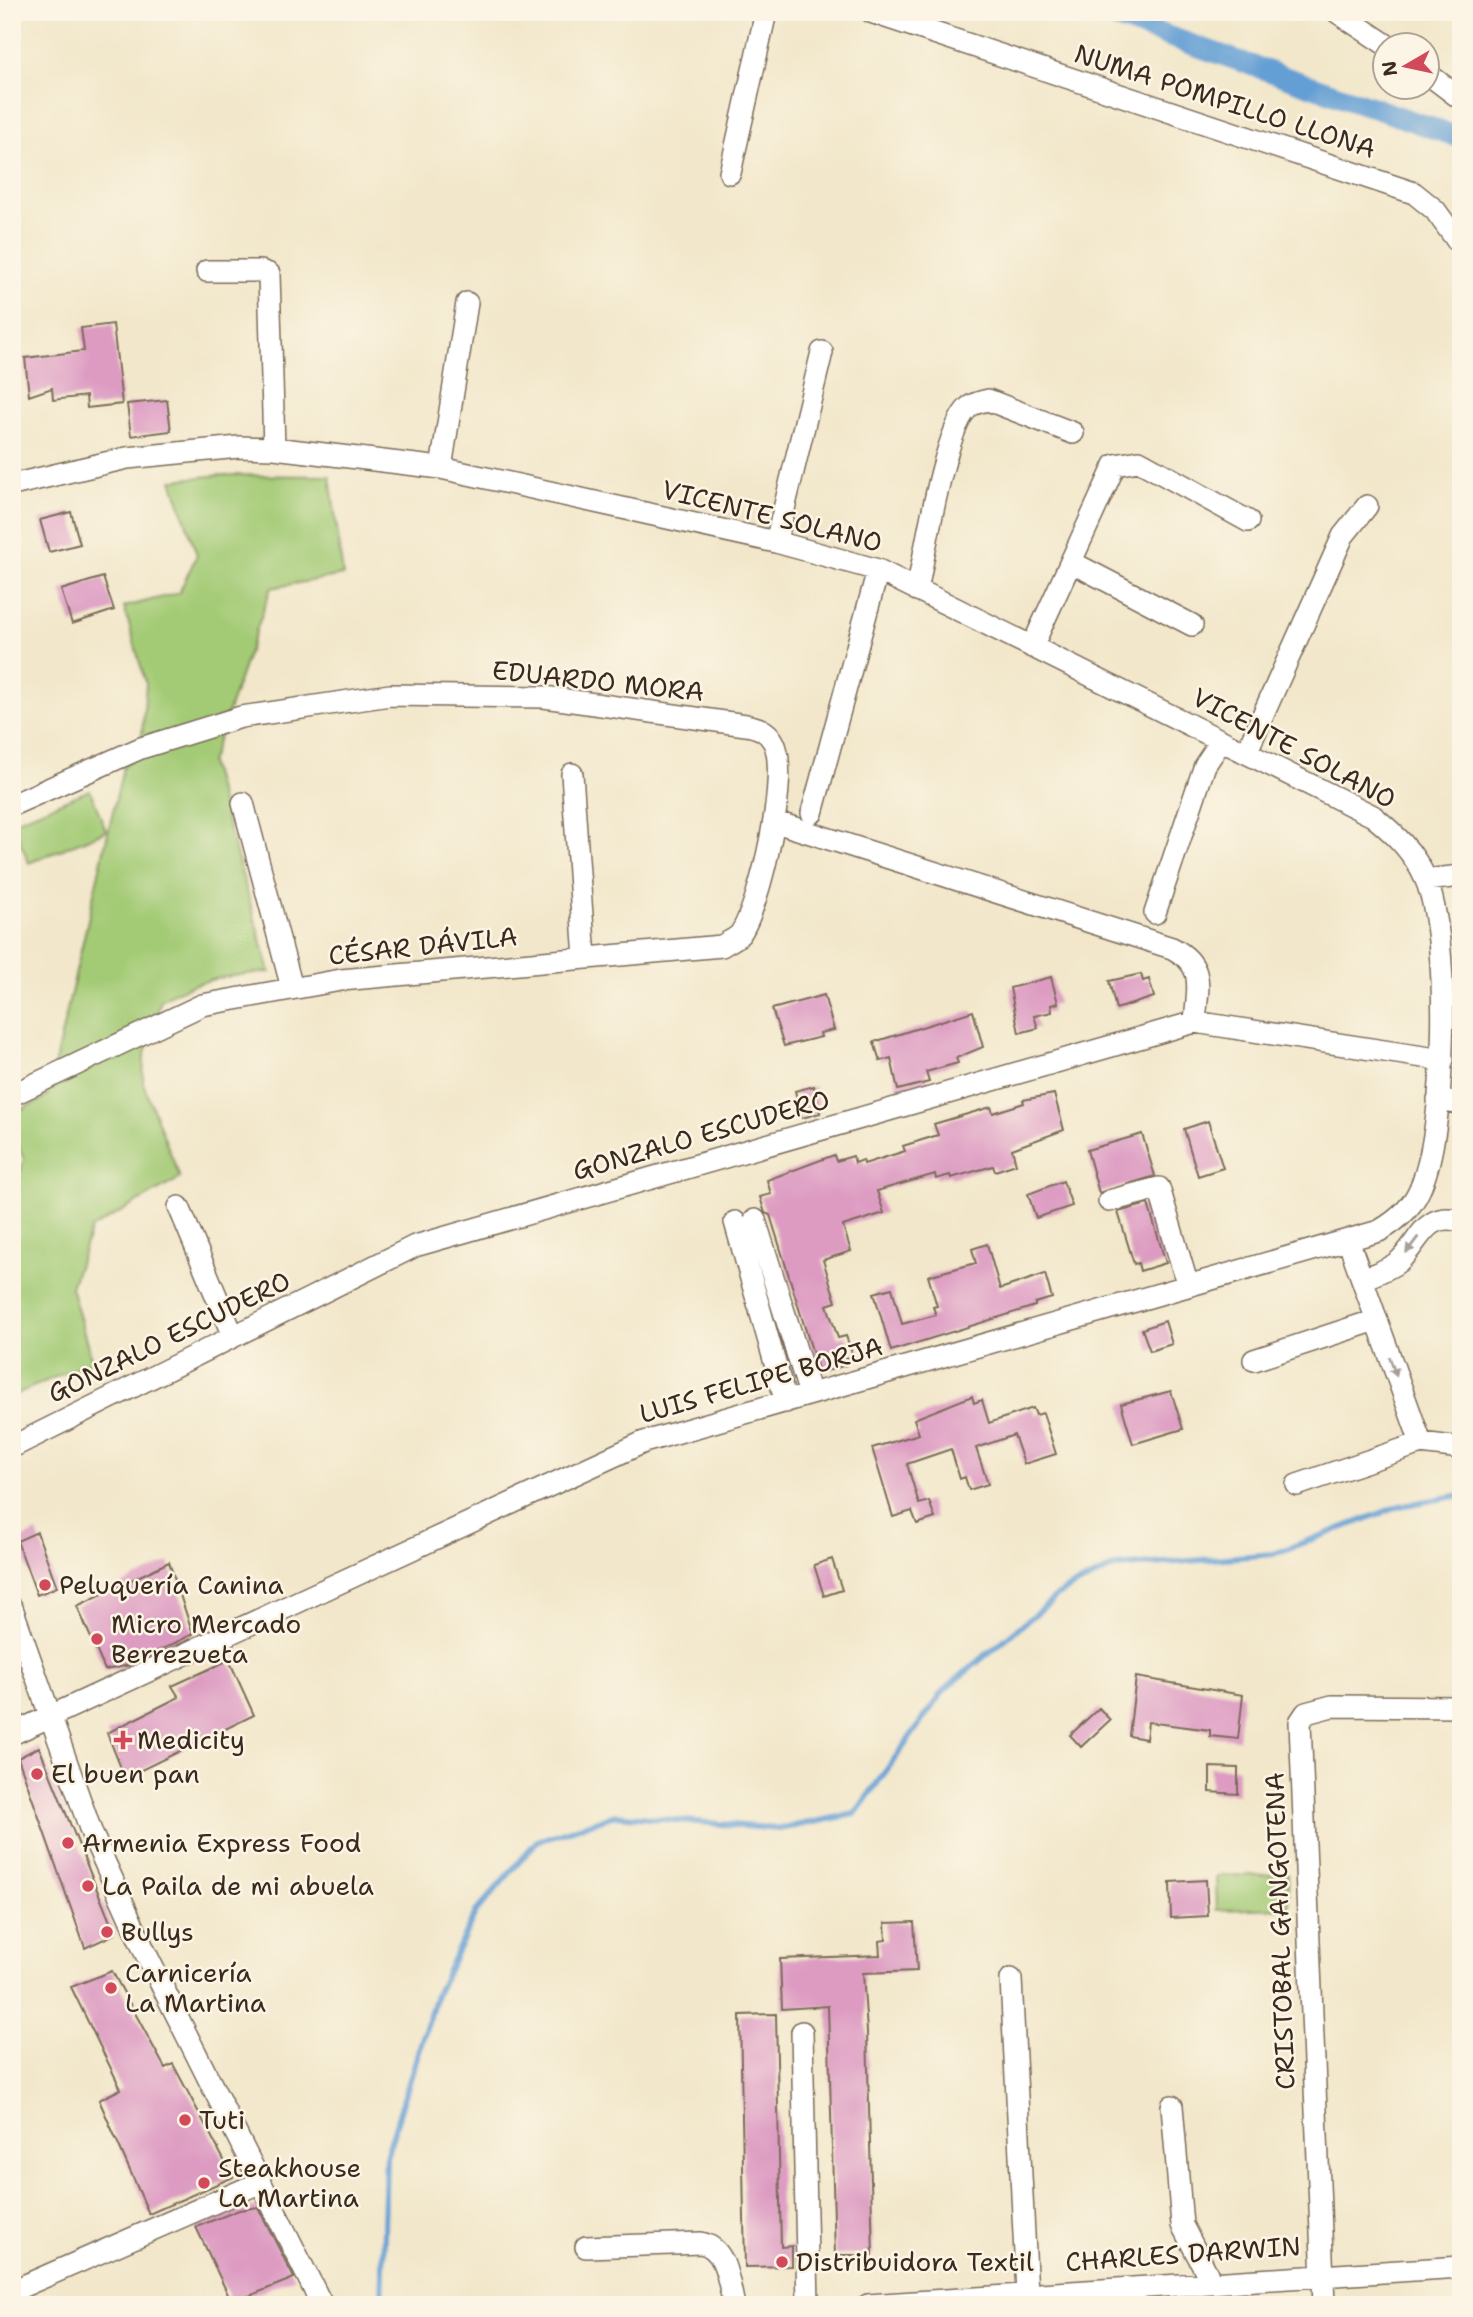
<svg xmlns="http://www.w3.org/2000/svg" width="1473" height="2317" font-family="'Shantell Sans',sans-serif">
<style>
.green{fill:#a3ca74;stroke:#6f7a49;stroke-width:2}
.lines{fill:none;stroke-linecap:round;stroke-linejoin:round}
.stream{stroke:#639fd4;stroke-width:6}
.canal{stroke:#639fd4;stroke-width:21}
.building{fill:#dd9bc2}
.minor-casing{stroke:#7b6c5a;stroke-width:24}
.minor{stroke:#fff;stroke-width:21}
.oneway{fill:#a79f9a}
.poi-dot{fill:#d1495b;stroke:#fcf5e5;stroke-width:2.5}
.labels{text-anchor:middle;stroke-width:5;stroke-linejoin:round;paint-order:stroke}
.street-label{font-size:26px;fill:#3b2a1e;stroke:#fcf5e5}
.poi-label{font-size:26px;fill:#3b2a1e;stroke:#fcf5e5;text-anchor:start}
</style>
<rect width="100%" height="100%" fill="#fcf5e5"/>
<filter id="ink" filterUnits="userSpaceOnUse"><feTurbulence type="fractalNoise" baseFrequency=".0143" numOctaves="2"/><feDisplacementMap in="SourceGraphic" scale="14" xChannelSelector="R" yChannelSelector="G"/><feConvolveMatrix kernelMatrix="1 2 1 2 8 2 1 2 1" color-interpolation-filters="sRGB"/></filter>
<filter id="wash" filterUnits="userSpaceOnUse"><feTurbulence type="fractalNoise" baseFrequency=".00686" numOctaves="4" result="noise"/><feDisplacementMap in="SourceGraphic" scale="28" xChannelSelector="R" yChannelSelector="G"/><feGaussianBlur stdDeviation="1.57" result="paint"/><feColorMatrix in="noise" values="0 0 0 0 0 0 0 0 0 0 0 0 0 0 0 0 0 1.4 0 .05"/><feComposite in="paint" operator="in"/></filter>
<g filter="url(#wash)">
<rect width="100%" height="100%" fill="#f2e7ca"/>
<path class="green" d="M220,475L330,476L343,575L271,588L210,763L270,972C232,975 194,979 161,1000L144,1057L143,1083L180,1178L91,1229L71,1287L92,1361L12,1396V1200L24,1159L12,1130V1114L47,1097L123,768L141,748L146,684L124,607L179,593L197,555L172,480Z
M90,790L106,831L29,863L12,822Z
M1288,1874L1289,1908L1217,1910L1216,1876Z"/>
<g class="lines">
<path class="stream" d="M382,2305L386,2157L436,1995L476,1912L537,1841L615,1815L779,1829L855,1814L944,1690L1063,1591L1115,1567L1273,1554L1400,1506L1461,1495"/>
<path class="canal" d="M1098,12L1461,138"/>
</g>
<g id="blocks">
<path class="building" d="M113,324L122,404L87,408L86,396L53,400L52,388L29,396L25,358L84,351L81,328Z
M167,400L171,431L131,436L127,404Z
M71,512L80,544L49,552L40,520Z
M103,577L114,610L72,624L61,590Z
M1141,974L1143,981L1149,979L1154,997L1116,1009L1109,981Z
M1051,977L1058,1003L1051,1005L1052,1012L1034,1016L1038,1028L1019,1033L1010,988Z
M824,995L834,1030L820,1033L821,1037L784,1046L772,1009Z
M973,1011L983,1047L956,1058L958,1063L926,1072L929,1082L898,1090L891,1058L880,1061L874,1042Z
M814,1086L820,1113L802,1118L795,1091Z
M1054,1094L1064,1130L1012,1149L1016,1164L995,1171L993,1166L951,1178L950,1175L936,1179L935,1174L877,1191L884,1213L843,1226L851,1251L823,1260L836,1302L827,1305L838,1338L846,1336L853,1356L844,1359L846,1365L819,1373L770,1215L765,1213L760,1197L771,1194L767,1180L834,1155L836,1161L853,1156L855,1163L863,1160L864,1164L905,1151L903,1146L938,1135L934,1124L991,1107L993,1113L1024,1103L1023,1100Z
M1208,1121L1223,1168L1198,1176L1184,1129Z
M1142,1134L1155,1176L1099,1193L1087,1150Z
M1063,1181L1072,1206L1036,1218L1028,1194Z
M1148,1204L1166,1263L1140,1271L1138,1263L1134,1264L1118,1212Z
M987,1244L1000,1289L1045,1274L1052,1298L1035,1303V1306L891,1351L874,1293L892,1288L902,1324L936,1315L933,1307L937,1306L928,1276L976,1263L972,1249Z
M1165,1321L1172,1344L1150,1351L1142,1329Z
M1171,1391L1183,1429L1133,1444L1121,1404Z
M972,1396L974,1403L982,1400L989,1423L1033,1408L1036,1415L1043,1413L1056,1454L1024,1464L1014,1435L976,1448L988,1484L969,1490L965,1477L960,1479L951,1449L907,1464L919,1504L929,1501L935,1518L917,1524L912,1511L893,1517L872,1448L919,1434L914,1419Z
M37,1532L57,1587L37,1595L17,1541Z
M832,1559L842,1590L824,1596L814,1565Z
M169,1562L193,1634L130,1665L105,1670L77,1606Z
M229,1660L254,1715L125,1778L107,1733L179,1697L172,1686Z
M1136,1677L1243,1695L1238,1739L1210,1736V1730L1148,1722L1146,1739L1129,1736Z
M1099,1708L1110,1720L1081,1747L1070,1735Z
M39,1747L115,1934L85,1948L18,1758Z
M1210,1767L1238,1768V1794L1210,1792Z
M1206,1880L1208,1916L1171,1918L1170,1882Z
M914,1922L917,1971L863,1973L867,2032L873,2255H835L828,2006L782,2009L780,1959L880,1955L879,1941L886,1940L885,1923Z
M112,1971L165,2068L173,2064L233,2177L149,2214L99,2100L121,2089L71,1987Z
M776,2014L781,2247L792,2246V2266L745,2267L740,2015Z
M258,2207L294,2278L232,2303L196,2227L239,2210Z"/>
</g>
</g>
<g filter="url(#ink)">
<use href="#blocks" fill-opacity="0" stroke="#7b6c5a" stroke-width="2"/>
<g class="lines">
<defs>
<path id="minor" d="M871,12L1414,193L1435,210L1461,246
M1337,12L1388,46
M1428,74L1461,99
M730,173L766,12
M207,271H261L269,274L274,448
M441,468L467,303
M12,485L127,458L239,447L274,448L441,468L776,542L878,570L1373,816C1396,835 1414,852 1426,880C1451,940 1446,1120 1423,1181C1415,1205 1400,1219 1379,1231L644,1442L12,1734
M776,542L822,352
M1071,562L1192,625
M917,590C925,554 944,430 968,408C973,403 981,402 988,400L1073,433
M1032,647L1115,465L1139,461L1248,521
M1246,753L1343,536L1367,506
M572,774L585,958
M243,803L292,988
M12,805L141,748L241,717L390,695L544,697L746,725C757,727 767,730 773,741C791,770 760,907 740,934C736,939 727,942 722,946L341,980L202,1005L12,1095
M812,813L878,570
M776,822L1172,948C1207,966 1197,989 1195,1022
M1426,880L1461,876
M1155,913L1205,765L1221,741
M1438,1100L1461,1104
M1109,1201L1159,1188L1188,1286
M179,1207L233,1336
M755,1220L810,1394
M735,1222L786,1402
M1348,1240L1421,1443
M1363,1279C1374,1274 1388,1270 1398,1262C1421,1242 1423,1211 1461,1221
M1254,1360L1376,1320
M12,1447L415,1246L1195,1022L1443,1060
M1297,1485L1421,1443L1461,1448
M12,1608L92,1834L144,1950L322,2305
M1011,1979L1027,2293
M802,2032L808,2305
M1172,2106L1182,2225L1211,2281
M586,2247L701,2243C727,2248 728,2282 734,2305
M12,2291L261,2182
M868,2305L1461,2267
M1324,2305L1300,1722L1306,1713L1332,1706L1461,1707"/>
</defs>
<use href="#minor" class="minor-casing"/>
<use href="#minor" class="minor"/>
</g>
<defs><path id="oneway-solid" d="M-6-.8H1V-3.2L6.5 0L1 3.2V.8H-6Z" transform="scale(1.75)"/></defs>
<g class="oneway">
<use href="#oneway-solid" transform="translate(1412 1245) rotate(127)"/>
<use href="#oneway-solid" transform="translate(1393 1367) rotate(70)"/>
</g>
</g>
<g class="poi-dot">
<circle cx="45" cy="1585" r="7"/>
<circle cx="97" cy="1639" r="7"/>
<path d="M119.5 1729.5h7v7h7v7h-7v7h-7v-7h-7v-7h7z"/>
<circle cx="37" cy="1774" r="7"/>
<circle cx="68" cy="1843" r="7"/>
<circle cx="88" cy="1886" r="7"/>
<circle cx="107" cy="1932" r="7"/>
<circle cx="111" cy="1988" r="7"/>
<circle cx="185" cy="2120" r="7"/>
<circle cx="204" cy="2183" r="7"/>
<circle cx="782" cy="2262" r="7"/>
</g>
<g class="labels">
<g class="street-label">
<text transform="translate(1225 101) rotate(18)" y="9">NUMA POMPILLO LLONA</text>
<text transform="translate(772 516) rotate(14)" y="9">VICENTE SOLANO</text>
<text transform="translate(598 681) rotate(6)" y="9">EDUARDO MORA</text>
<text transform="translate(1294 748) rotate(28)" y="9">VICENTE SOLANO</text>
<text transform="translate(423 946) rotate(-6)" y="9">CÉSAR DÁVILA</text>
<text transform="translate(701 1135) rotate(-16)" y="9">GONZALO ESCUDERO</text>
<text transform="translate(169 1337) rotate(-26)" y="9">GONZALO ESCUDERO</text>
<text transform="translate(761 1380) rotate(-16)" y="9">LUIS FELIPE BORJA</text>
<text transform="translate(1280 1931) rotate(-92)" y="9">CRISTOBAL GANGOTENA</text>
<text transform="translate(1183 2254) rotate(-4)" y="9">CHARLES DARWIN</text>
</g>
<g class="poi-label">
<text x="59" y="1594">Peluquería Canina</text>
<text x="111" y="1633">Micro Mercado<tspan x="111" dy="30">Berrezueta</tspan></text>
<text x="137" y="1749">Medicity</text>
<text x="51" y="1783">El buen pan</text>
<text x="82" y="1852">Armenia Express Food</text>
<text x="102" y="1895">La Paila de mi abuela</text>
<text x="121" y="1941">Bullys</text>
<text x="125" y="1982">Carnicería<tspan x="125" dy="30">La Martina</tspan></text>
<text x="199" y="2129">Tuti</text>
<text x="218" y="2177">Steakhouse<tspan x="218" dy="30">La Martina</tspan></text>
<text x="796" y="2271">Distribuidora Textil</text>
</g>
</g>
<rect width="1473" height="2317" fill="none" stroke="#fcf5e5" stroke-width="42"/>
<g transform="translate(1406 66) rotate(261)"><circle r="33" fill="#fcf5e5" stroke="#afa495" stroke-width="2"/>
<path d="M0-5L12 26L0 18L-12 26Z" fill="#d1495b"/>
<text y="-10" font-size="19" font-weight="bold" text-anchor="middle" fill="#3b2a1e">N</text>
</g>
</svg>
